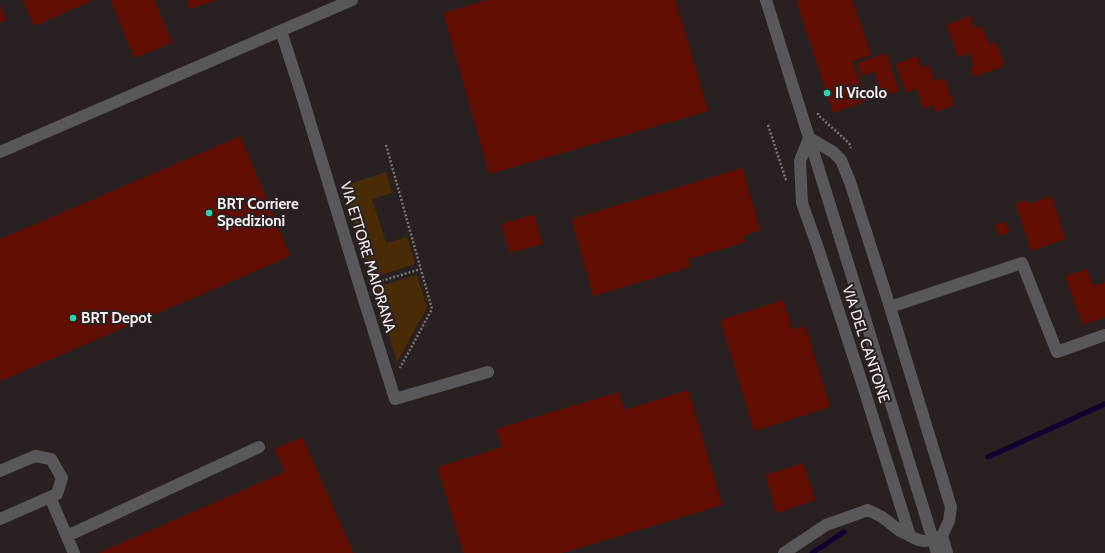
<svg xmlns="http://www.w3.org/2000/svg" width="1105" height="553" font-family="Cabin,sans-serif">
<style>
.green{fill:#492c05}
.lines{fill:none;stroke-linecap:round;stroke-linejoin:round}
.stream{stroke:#100031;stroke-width:5}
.building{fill:#610d00}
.path{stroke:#7a7274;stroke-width:2.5;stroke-dasharray:2 2;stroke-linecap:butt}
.minor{stroke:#5a575a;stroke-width:12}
.minor-bridge{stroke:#5a575a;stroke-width:12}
.poi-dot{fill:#29d5ac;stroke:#292022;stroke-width:1.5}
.labels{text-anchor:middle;stroke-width:4;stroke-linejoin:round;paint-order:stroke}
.poi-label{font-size:15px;font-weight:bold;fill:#f5eff0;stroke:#292022;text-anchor:start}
.street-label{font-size:15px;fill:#f5eff0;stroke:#292022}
</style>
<rect width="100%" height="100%" fill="#292022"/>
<path class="green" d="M386,172L392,193L372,199L386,243L407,237L415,264L371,278L343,186Z
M417,275L427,308L397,362L374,288Z"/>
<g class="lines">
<path class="stream" d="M988,457L1105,404
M812,553L844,532"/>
</g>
<path class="building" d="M22,0H93L34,26Z
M110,0H154L172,43L134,58Z
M186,0H217L189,9Z
M487,0H675L708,111L489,174L443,13Z
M800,0H852L871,55L852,61L866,101L833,113L796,1Z
M0,6L6,20L0,23Z
M969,16L974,28L981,26L989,45L996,42L1004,66L973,77L970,68L974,66L969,53L958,57L946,25Z
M886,53L899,91L882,97L874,72L861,76L857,63Z
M917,56L921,68L928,65L934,81L944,78L954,105L935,112L933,105L923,109L916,89L906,93L895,64Z
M240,136L290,256L0,381V239Z
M742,168L760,230L743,236L745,242L688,259L690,267L593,296L571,219Z
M1051,196L1065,239L1031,251L1015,203L1026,200L1028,204Z
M534,214L542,244L509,253L501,224Z
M1004,221L1009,232L999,236L994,226Z
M1087,269L1093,286L1105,282V317L1082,325L1065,276Z
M783,300L792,330L805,326L830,407L754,431L720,320Z
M688,390L722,505L562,553H463L437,467L502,447L496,429L618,392L624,410Z
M302,437L353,553H98L284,472L274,449Z
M803,463L815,500L776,513L765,475Z"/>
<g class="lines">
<path class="path" d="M818,113V115L849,143L851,148
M768,125L786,180
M386,145L432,309L400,368
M374,283L421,269"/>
<path class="minor" d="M766,0L838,231
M281,31L302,96L360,287L395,399L488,372
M809,138L833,152L841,160L850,182L890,307L951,507L949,521L942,536L947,553
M809,138L800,161L802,203L818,248L863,386L910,536C925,544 927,541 942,536
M0,152L352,0
M890,307L1022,263L1057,352L1105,335
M0,471L35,456L51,459L62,478L57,494L0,519
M50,497L74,553
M67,536L259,447
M784,553L826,525L868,510L882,517L900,531L910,536"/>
<path class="minor-bridge" d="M838,231L937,553"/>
</g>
<g class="poi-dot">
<circle cx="827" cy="93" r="4"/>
<circle cx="209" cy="213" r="4"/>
<circle cx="73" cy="318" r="4"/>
</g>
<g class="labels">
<g class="poi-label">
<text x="835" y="98">Il Vicolo</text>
<text x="217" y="209">BRT Corriere<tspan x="217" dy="17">Spedizioni</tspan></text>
<text x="81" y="323">BRT Depot</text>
</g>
<g class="street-label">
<text transform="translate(368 257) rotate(73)" y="5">VIA ETTORE MAIORANA</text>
<text transform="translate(866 344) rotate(72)" y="5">VIA DEL CANTONE</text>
</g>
</g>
</svg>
